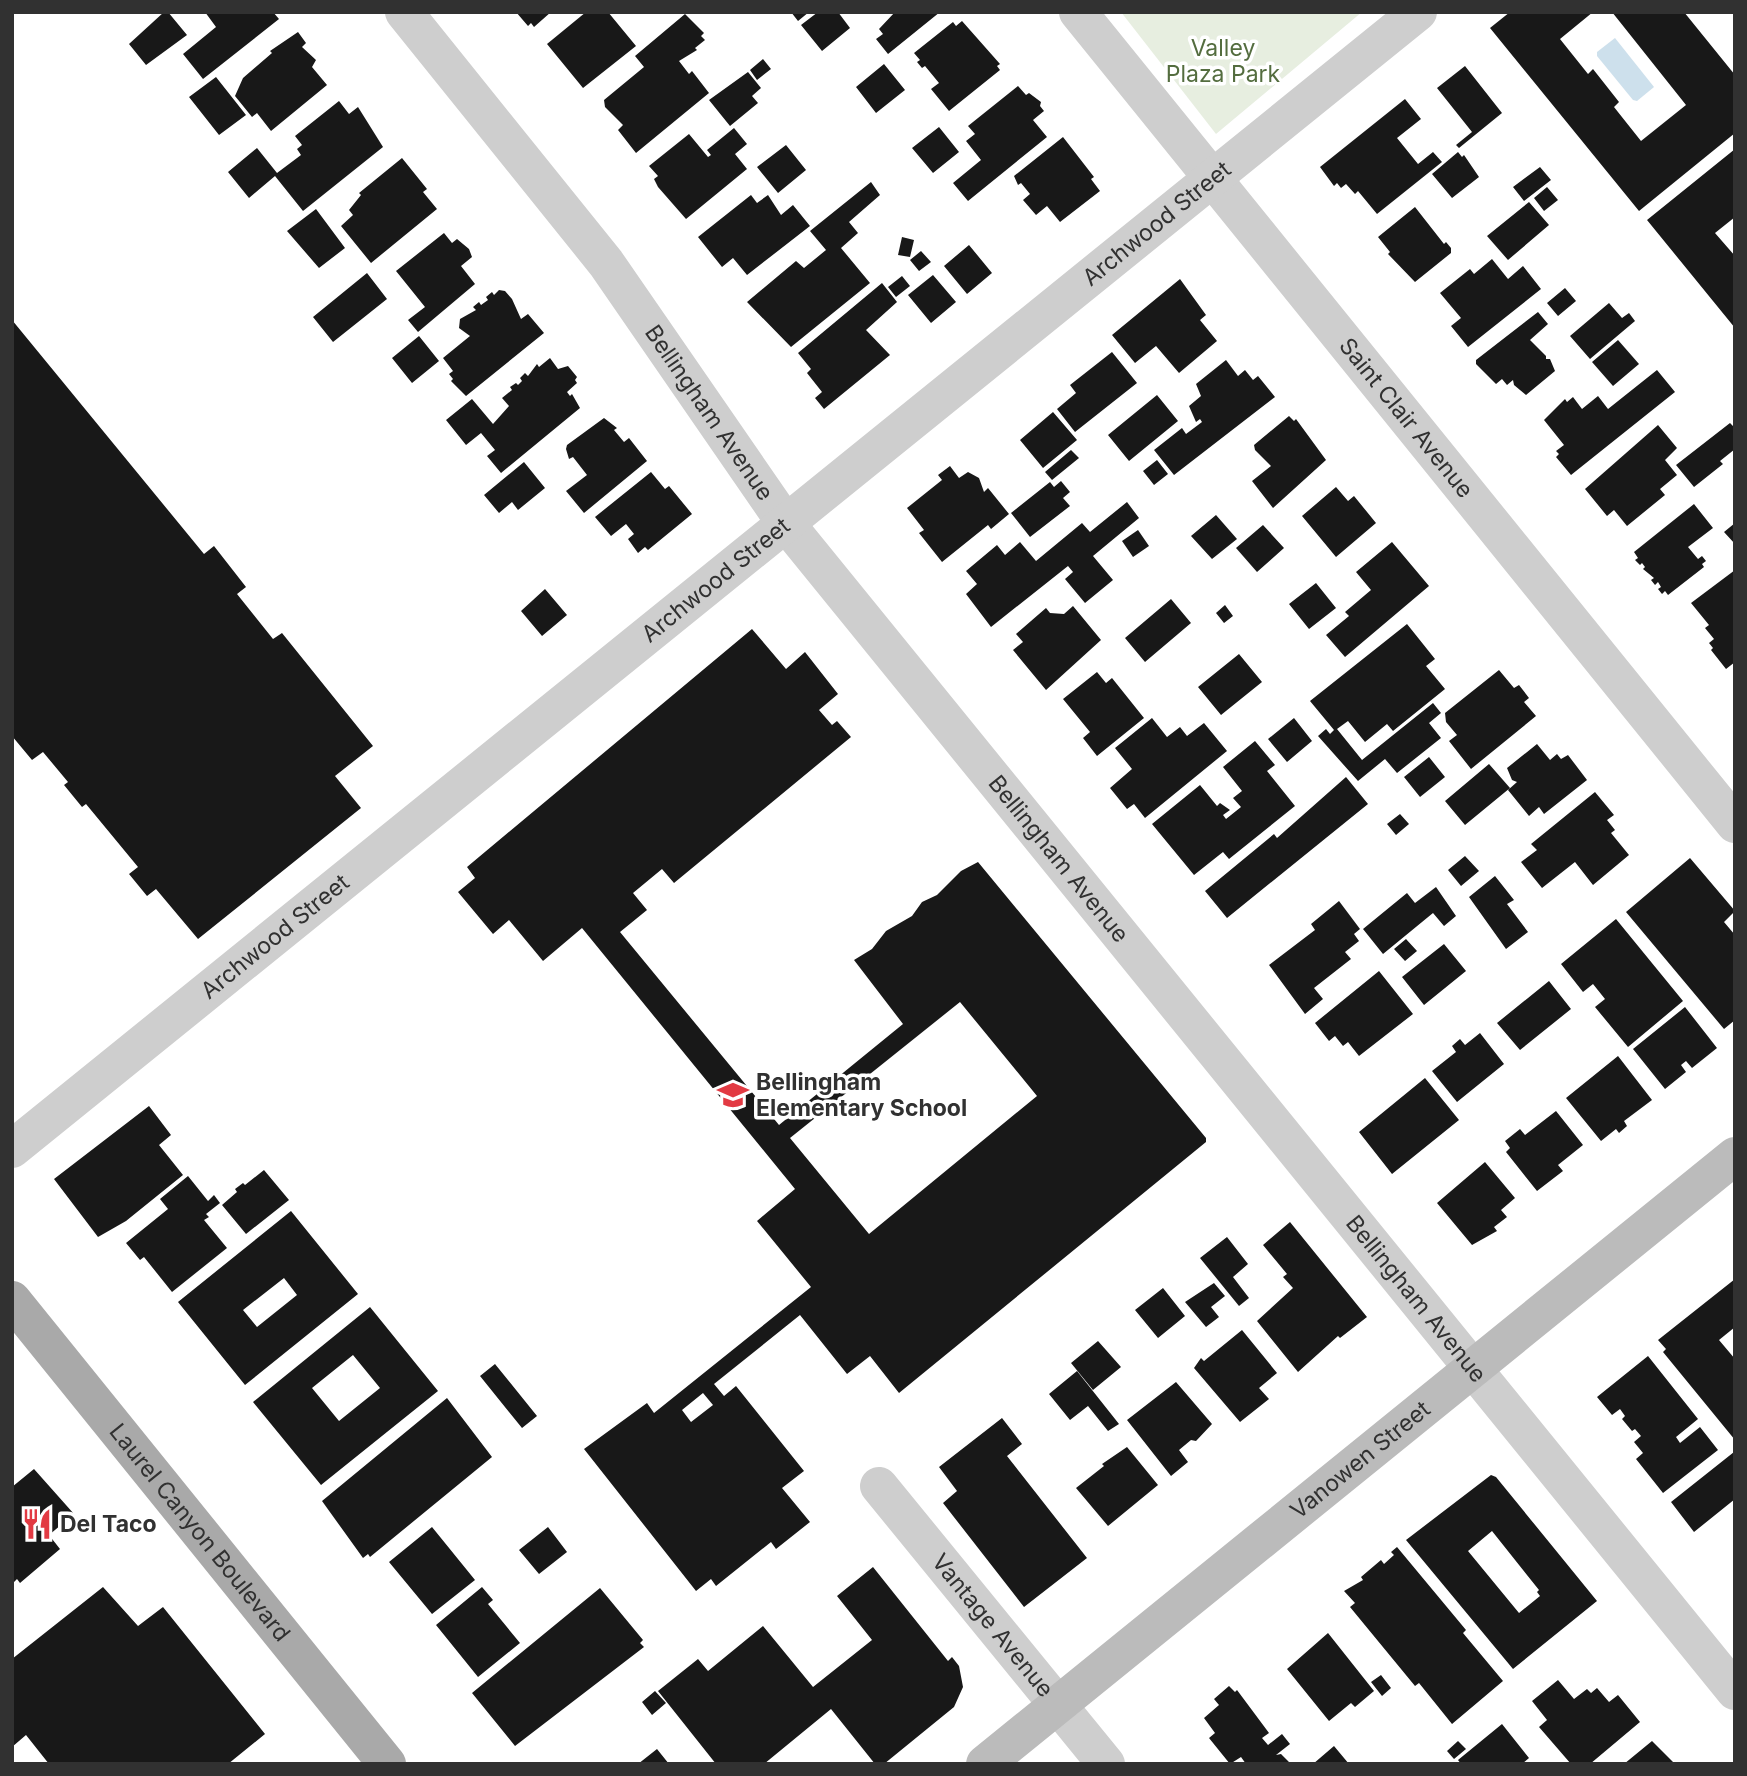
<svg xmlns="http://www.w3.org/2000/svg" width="1747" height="1776" font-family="Inter,sans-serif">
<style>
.green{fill:#e7eee0}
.water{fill:#cde0ec}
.building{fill:#181818;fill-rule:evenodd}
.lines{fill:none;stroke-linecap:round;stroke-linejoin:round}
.minor{stroke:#cecece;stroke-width:38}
.secondary{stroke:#bbb;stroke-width:38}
.primary{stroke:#a9a9a9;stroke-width:38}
.labels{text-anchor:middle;stroke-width:7;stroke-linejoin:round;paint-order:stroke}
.park-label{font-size:23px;fill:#546d3f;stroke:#fff}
.street-label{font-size:23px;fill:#313131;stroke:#fff}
.poi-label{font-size:23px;font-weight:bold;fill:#313131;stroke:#fff;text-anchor:start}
</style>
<rect width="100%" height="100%" fill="#fff"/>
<path class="green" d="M1121,12H1362L1216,134Z"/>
<path class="water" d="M1615,38L1654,87L1637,101L1633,100L1597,56V52Z"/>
<path class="building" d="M164,12H168L187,35L146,65L129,44Z
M205,12H273L279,19L203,79L183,54L216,27Z
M516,12H551L534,27L531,23L528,26Z
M586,12H608L636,46L583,88L547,44Z
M791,12H809L798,21Z
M818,12H838L850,28L822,51L801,25Z
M895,12H940L888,54L876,39L883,34L879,29Z
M1510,12H1593L1560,39L1588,74L1593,69L1619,102L1614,107L1641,141L1686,105L1612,12H1684L1735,75V133L1639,211L1490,28Z
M685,14L704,33L701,36L705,40L695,48L697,50L679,61L689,74L692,71L709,93L636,153L618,130L623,125L605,107L604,100L644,67L635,56Z
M962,21L1000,64L997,66L1000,70L949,111L931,89L939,83L925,66L922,68L917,62L920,60L914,53L953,22L956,26Z
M298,32L306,43L302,47L316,60L312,67L327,85L271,131L257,113L252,117L235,96L243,78L272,53L270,51Z
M763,59L771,69L757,80L750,70Z
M884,64L905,90L876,113L856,87Z
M1465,66L1502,113L1459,148L1456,145L1472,132L1437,88Z
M748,72L761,88L752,96L758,103L730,126L709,100Z
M216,77L246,115L219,135L189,97Z
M1018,86L1026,95L1029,93L1041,102L1040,106L1044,111L1033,120L1047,137L968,201L953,183L981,160L966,141L975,134L968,126Z
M1405,99L1421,119L1397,138L1418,164L1433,152L1442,162L1377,214L1358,191L1355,194L1346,184L1341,188L1337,183L1334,186L1320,167Z
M339,101L349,114L358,107L383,147L303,211L275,176L249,198L228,172L257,148L277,173L301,155L297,149L302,145L295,136Z
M939,127L959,152L933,173L912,148Z
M734,128L747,144L735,154L747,169L686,219L658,187L654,179L658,176L649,166L689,134L708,157L711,155L707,150Z
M1063,137L1094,177L1091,179L1100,191L1060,222L1047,206L1036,215L1023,200L1030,194L1021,183L1018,185L1014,176Z
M786,145L806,170L778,193L757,167Z
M1735,149V217L1715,233L1735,256V328L1647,220Z
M1458,152L1462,157L1464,155L1479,177L1452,198L1432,174Z
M402,158L427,189L423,192L437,209L371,263L341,226L353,215L349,210L361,195L359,193Z
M1540,167L1551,180L1524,201L1513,187Z
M871,182L880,195L849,222L858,233L841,248L870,283L791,347L747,302L796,261L804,268L826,250L810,231Z
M1547,187L1558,200L1544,211L1534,198Z
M751,195L757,203L768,195L781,215L793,205L810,226L747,275L733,258L722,267L698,237Z
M1529,202L1549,225L1508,260L1487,236Z
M1415,207L1444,244L1446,242L1451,248V253L1415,282L1388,254L1390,252L1378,237Z
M316,209L345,248L319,268L287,231Z
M444,233L452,243L457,239L469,249L472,257L461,266L475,284L418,332L408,320L425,307L396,271Z
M902,237L914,240L910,257L898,255Z
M969,245L992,273L967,294L944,266Z
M921,251L931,262L919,271L910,260Z
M1492,259L1508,279L1523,266L1541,289L1468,347L1451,326L1461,318L1440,293L1470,269L1474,274Z
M367,273L387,299L333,342L313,317Z
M933,275L956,302L931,323L908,295Z
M902,276L910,286L896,297L888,287Z
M1180,279L1206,315L1200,320L1217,341L1179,373L1156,346L1135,363L1112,335Z
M882,283L897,302L866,330L890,355L824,409L815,398L822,392L807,373L811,369L798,353Z
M1565,288L1576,301L1558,316L1547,303Z
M499,290L505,291L512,299L521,319L528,314L544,333L466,396L451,381L453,379L449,374L453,371L443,358L470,336L459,328L460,319L476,310L473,307L479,302L481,305L488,300L486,297L492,292L494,295Z
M1609,303L1622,318L1629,313L1635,321L1590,359L1570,336Z
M1538,312L1548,324L1530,340L1546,356V359H1550L1555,371L1526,395L1514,385L1513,380L1507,385L1502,379L1496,384L1476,364V360Z
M12,320L204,554L214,546L246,587L237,594L273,639L282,633L373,746L335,776L361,808L198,939L156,889L147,896L129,874L138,867L86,804L82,807L64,785L68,782L43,752L32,760L12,736Z
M419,336L439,361L412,383L392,358Z
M1618,340L1639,364L1613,386L1592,362Z
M1112,352L1137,383L1075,432L1057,409L1076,393L1070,385Z
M550,358L558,369L568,366L577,377L575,380L577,383L567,392L570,396L572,394L580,408L501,473L487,456L495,450L481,433L466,445L446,420L472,399L493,424L509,406L502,398L512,390L510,387L516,383L518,385L522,381L520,378L525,373L528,376L537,364L539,367Z
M1226,360L1238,376L1245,370L1253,380L1258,376L1275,397L1174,475L1154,450L1182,428L1186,434L1202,422L1200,419L1196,422L1189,406L1201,396L1196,384Z
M1657,370L1675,392L1571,475L1556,457L1559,454L1556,451L1564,445L1544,420L1565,399L1567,402L1573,397L1582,409L1598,396L1608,409Z
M1157,395L1178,421L1129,461L1108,435Z
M1053,412L1077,440L1043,468L1020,440Z
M1289,416L1294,421L1296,419L1326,460L1273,508L1252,481L1271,466L1255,450L1254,445Z
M604,418L617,428L614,430L624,442L629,438L647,461L584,513L566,491L587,475L573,457L569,459L566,449L567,445Z
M1730,423L1735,428V449L1720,461L1723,464L1694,487L1676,465Z
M1658,425L1677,448L1665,460L1677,475L1660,489L1665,495L1627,526L1614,510L1607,516L1585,489Z
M1071,450L1079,458L1052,480L1045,472Z
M1157,460L1168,474L1154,485L1143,471Z
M524,462L545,488L518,510L512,502L499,513L484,495Z
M950,466L959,478L968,472L979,478L984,492L988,488L1009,514L991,529L988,525L942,562L919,533L924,530L907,508L942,480L938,475Z
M651,472L665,489L669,486L692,514L648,550L645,547L638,553L628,539L634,534L626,524L611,536L595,517Z
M1061,481L1070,492L1063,498L1070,506L1030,537L1011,513L1050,482L1054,487Z
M1336,487L1348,501L1354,496L1376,523L1336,557L1302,516Z
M1127,502L1139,518L1093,556L1113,580L1085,603L1065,579L1073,572L1068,566L991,627L966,594L977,584L966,571L997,545L1005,555L1020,542L1036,561L1082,523L1090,532Z
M1694,504L1713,528L1688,547L1698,559L1702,556L1706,561L1702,564L1704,567L1668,595L1665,591L1662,594L1658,589L1661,587L1658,582L1655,585L1651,580L1654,578L1643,569L1645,567L1642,563L1640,565L1635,560L1638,558L1634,552Z
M1216,515L1237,539L1212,559L1191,536Z
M1735,523V544L1724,532Z
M1263,525L1284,548L1257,572L1236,548Z
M1138,530L1149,546L1133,557L1122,541Z
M1392,542L1429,586L1345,657L1326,635L1349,616L1345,612L1371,590L1356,572Z
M1735,570V662L1726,669L1711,650L1713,648L1709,643L1714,639L1705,628L1709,625L1691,603Z
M1316,583L1336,608L1309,629L1289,604Z
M545,589L567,615L542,636L521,611Z
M1171,599L1191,623L1145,662L1125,638Z
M1225,605L1233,616L1224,623L1216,613Z
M1073,606L1101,640L1046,690L1013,650L1023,642L1016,634L1046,608L1050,613L1064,614Z
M1407,624L1435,659L1426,666L1445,689L1393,731L1387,724L1365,742L1348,721L1337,729L1362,760L1433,703L1441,713L1429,723L1441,738L1397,773L1385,759L1358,781L1318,736L1326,729L1330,734L1334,730L1310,701Z
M752,629L786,669L805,652L838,694L819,710L832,725L837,721L851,737L674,883L662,869L633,893L647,910L620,932L779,1125L903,1024L854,960L872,949L886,931L912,916L922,902L937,895L961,871L978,862L1206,1138V1142L899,1393L870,1356L847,1374L800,1315L714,1384L724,1396L736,1386L804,1471L782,1488L810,1522L776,1549L771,1542L716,1586L711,1579L696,1591L584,1449L647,1403L654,1413L811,1287L757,1221L795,1189L582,928L543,961L509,920L493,934L458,892L475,878L467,867ZM960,1002L1037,1096L869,1234L790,1138ZM703,1393L713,1405L691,1422L682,1410Z
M1239,654L1262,682L1221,715L1198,687Z
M1499,670L1514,688L1519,685L1529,698L1524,702L1536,716L1471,769L1449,741L1457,735L1446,722L1445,713Z
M1097,672L1106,683L1112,678L1144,718L1097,756L1083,738L1090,732L1063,699Z
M1152,718L1167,737L1180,727L1187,736L1204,723L1227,751L1145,818L1134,804L1127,809L1110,788L1132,769L1115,748Z
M1294,718L1312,741L1287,762L1268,739Z
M1255,741L1275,765L1267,771L1295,806L1229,859L1223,852L1194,875L1152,824L1200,785L1217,806L1220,803L1230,810L1223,815L1226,819L1241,807L1233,798L1242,791L1223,767Z
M1537,744L1550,760L1557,754L1561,759L1568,755L1587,780L1544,814L1539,807L1529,816L1508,790L1517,782L1512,780L1507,768Z
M1429,757L1445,777L1420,797L1404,777Z
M1489,764L1510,788L1465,825L1445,801Z
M1346,777L1368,804L1227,918L1205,891L1274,834L1277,838Z
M1595,792L1614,815L1607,820L1615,830L1611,833L1629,855L1593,885L1575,862L1542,888L1521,862L1537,850L1531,844Z
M1400,814L1409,824L1396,835L1387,824Z
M1465,856L1479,871L1461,886L1448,870Z
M1690,858L1735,911L1724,922L1735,935V1020L1724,1029L1626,912Z
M1495,876L1514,900L1507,904L1528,932L1506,949L1469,897Z
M1436,887L1456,916L1444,926L1433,913L1383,954L1363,929L1407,893L1415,903Z
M1339,901L1360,929L1354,934L1359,941L1345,952L1351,959L1314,988L1323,999L1305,1014L1269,965L1315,930L1311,924Z
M1616,919L1683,1001L1628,1047L1595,1007L1605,999L1593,984L1583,992L1561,964Z
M1406,939L1417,951L1405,961L1394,949Z
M1444,944L1466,971L1424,1005L1402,977Z
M1379,971L1413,1014L1359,1056L1348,1042L1343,1046L1335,1036L1329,1041L1315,1023Z
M1549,981L1571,1009L1520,1050L1497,1023Z
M1685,1007L1717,1048L1692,1068L1686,1061L1681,1065L1686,1072L1665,1089L1633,1049Z
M1480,1033L1504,1064L1457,1102L1432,1071L1456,1052L1452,1046L1460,1039L1465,1045Z
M1618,1056L1652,1100L1624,1121L1627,1126L1619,1133L1616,1129L1601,1141L1566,1098Z
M1425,1078L1459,1120L1392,1174L1359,1132Z
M149,1106L171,1135L159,1145L183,1175L126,1221L98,1237L54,1179Z
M1556,1111L1583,1145L1558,1165L1563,1171L1537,1191L1506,1152L1510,1148L1505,1141L1520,1129L1525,1135Z
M1485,1162L1515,1198L1501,1210L1507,1217L1494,1227L1497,1231L1472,1245L1437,1203Z
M264,1170L289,1200L246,1234L222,1205L237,1192L235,1189L243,1183L245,1185Z
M188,1176L208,1201L214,1195L220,1203L206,1214L209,1217L204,1220L227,1248L172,1292L144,1257L140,1260L126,1243L168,1209L160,1199Z
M291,1211L358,1294L245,1385L178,1302ZM284,1278L297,1295L257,1327L243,1310Z
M1290,1222L1367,1317L1340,1338L1338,1336L1298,1372L1257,1321L1293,1288L1283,1277L1287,1274L1263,1245Z
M1227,1237L1248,1264L1233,1277L1249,1298L1239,1306L1200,1258Z
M1735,1279V1327L1719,1340L1735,1359V1440L1663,1352L1666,1349L1658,1340Z
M1214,1283L1225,1296L1211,1307L1219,1317L1206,1327L1185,1302Z
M1163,1288L1185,1316L1158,1338L1135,1310Z
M370,1307L438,1391L321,1485L253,1402ZM353,1355L380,1388L339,1421L312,1388Z
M1242,1330L1277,1373L1259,1388L1269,1399L1240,1422L1194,1368L1201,1358L1204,1361Z
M1098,1341L1121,1367L1093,1390L1071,1363Z
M1648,1356L1698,1419L1676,1437L1680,1443L1700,1427L1718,1450L1663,1493L1636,1459L1643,1453L1634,1442L1641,1436L1635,1429L1632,1431L1622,1419L1625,1416L1620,1409L1612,1415L1597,1397Z
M495,1364L537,1416L522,1428L480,1376Z
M1077,1371L1119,1424L1108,1431L1088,1406L1070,1420L1049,1394Z
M1176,1382L1212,1424L1196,1441L1191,1440L1179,1450L1188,1462L1171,1476L1127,1420Z
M447,1398L492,1457L370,1557L368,1554L363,1558L322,1501Z
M1002,1418L1022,1444L1007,1456L1087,1558L1024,1607L943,1503L957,1491L939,1467Z
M1127,1447L1158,1485L1108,1526L1076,1488L1104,1466L1102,1464Z
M1734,1452L1735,1499L1694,1532L1671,1502Z
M34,1469L74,1514L49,1535L60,1549L20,1583L17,1579L14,1582L12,1487Z
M1491,1475L1496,1477L1597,1601L1513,1669L1406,1540ZM1492,1531L1539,1590L1537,1592L1540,1596L1519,1613L1468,1551Z
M432,1527L475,1580L432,1614L389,1562Z
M548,1527L567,1552L539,1574L519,1550Z
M1397,1547L1466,1630L1463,1633L1503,1681L1452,1724L1419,1683L1415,1686L1350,1607L1355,1603L1344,1591L1363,1580L1361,1577L1381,1560L1384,1564L1394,1555L1391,1552Z
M873,1567L948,1661L952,1657L959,1666L963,1687L954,1707L884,1764H875L831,1709L764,1764H716L658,1691L698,1659L708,1671L763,1626L813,1687L872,1640L837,1596Z
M103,1587L138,1626L163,1607L265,1734L228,1764H49L26,1735L12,1747V1659Z
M482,1587L493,1600L488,1604L520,1643L478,1677L436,1625Z
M600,1588L643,1640L640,1643L644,1647L515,1746L472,1693Z
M1328,1633L1374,1691L1355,1707L1351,1703L1329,1721L1287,1669Z
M1381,1675L1391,1688L1382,1696L1371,1682Z
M1558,1680L1574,1699L1587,1689L1591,1693L1597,1688L1609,1702L1618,1695L1640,1722L1590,1764H1571L1539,1727L1547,1720L1532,1701Z
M1229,1686L1235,1692L1237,1690L1269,1733L1262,1738L1268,1745L1282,1734L1290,1744L1276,1755L1281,1754L1291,1764H1246L1241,1757L1230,1764L1209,1738L1215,1733L1204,1718L1219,1705L1214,1699Z
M655,1691L666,1703L652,1715L642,1702Z
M1502,1724L1529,1758L1522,1764H1461L1458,1760Z
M1458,1741L1466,1749L1454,1759L1447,1751Z
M1652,1741L1675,1764H1624Z
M1334,1746L1349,1764H1313Z
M657,1749L669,1764H638Z"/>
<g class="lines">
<g class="minor">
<path id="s1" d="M404,12L606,263L784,521L1735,1691"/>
<path id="s2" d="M1078,12L1735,824"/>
<path id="s3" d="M12,1149L1418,12"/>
<path id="s4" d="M879,1486L1106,1764"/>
</g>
<path class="secondary" id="s5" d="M985,1764L1735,1156"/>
<path class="primary" id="s6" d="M12,1300L387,1764"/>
</g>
<defs>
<symbol id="school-bare" viewBox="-9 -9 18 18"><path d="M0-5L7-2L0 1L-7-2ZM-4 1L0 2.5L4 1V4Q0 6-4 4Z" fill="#e23a43" stroke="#fff" stroke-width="2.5" paint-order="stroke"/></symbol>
<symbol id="restaurant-bare" viewBox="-9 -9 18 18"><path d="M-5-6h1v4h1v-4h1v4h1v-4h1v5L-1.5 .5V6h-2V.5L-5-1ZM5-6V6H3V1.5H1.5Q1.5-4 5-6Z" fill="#e23a43" stroke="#fff" stroke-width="2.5" paint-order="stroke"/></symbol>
</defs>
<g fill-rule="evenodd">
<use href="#school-bare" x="711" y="1073" width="44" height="44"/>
<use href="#restaurant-bare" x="15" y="1502" width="44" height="44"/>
</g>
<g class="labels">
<g class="park-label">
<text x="1223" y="56">Valley<tspan x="1223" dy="26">Plaza Park</tspan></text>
</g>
<g class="street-label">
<text dy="8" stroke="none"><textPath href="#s3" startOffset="1472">Archwood Street</textPath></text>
<text dy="8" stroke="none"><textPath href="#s1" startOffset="504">Bellingham Avenue</textPath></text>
<text dy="8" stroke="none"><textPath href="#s2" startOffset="522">Saint Clair Avenue</textPath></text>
<text dy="8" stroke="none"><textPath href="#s3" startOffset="905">Archwood Street</textPath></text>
<text dy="8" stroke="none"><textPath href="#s1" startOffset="1071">Bellingham Avenue</textPath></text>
<text dy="8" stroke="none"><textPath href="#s3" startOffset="338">Archwood Street</textPath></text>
<text dy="8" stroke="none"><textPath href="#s1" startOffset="1638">Bellingham Avenue</textPath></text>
<text dy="8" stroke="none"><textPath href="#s5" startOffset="483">Vanowen Street</textPath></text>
<text dy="8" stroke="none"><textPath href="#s6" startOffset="299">Laurel Canyon Boulevard</textPath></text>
<text dy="8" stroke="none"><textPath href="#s4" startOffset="180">Vantage Avenue</textPath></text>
</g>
<g class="poi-label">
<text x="756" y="1090">Bellingham<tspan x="756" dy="26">Elementary School</tspan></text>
<text x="60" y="1532">Del Taco</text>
</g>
</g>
<rect width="1747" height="1776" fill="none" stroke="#313131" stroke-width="28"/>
</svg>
